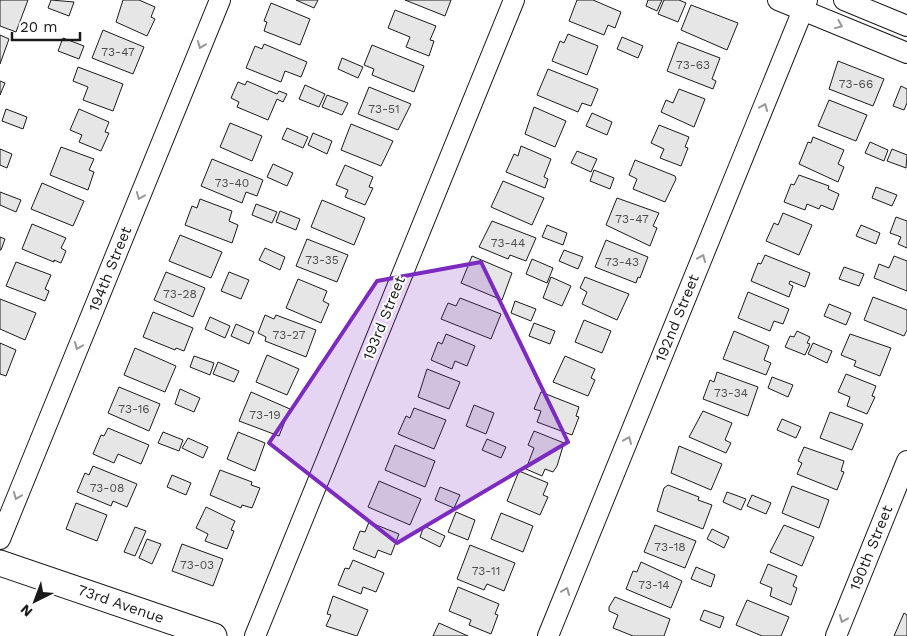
<svg xmlns="http://www.w3.org/2000/svg" width="907" height="636" font-family="'Work Sans',sans-serif">
<style>
.building{fill:#e6e6e6;stroke:#1a1a1a}
.lines{fill:none;stroke-linecap:round;stroke-linejoin:round}
.minor-casing{stroke:#1a1a1a;stroke-width:22}
.tertiary-casing{stroke:#1a1a1a;stroke-width:27}
.minor{stroke:#fff;stroke-width:20}
.tertiary{stroke:#fff;stroke-width:25}
.oneway{stroke:#989898}
.marked{fill:#7b2cbf;fill-opacity:0.2;stroke:#7b2cbf;stroke-width:4;stroke-linejoin:round}
.labels{text-anchor:middle;stroke-width:4;stroke-linejoin:round;paint-order:stroke}
.number-label{font-size:12px;fill:#4d4d4d}
.street-label{font-size:15px;fill:#1a1a1a;stroke:#fff}
</style>
<rect width="100%" height="100%" fill="#fff"/>
<path class="building" d="M0,0H28L16,32L0,26Z
M51,0L74,2L69,16L48,8Z
M123,0H139L155,7L151,17L155,19L147,36L116,22Z
M296,0H318L314,8Z
M405,0H451L445,16Z
M577,0H593L621,12L615,28L608,25L604,35L569,21Z
M648,0H662L657,11L646,6Z
M664,0H679L686,3L678,22L658,14Z
M271,3L310,19L300,45L264,31L267,22L264,21Z
M691,5L738,23L727,50L681,30Z
M395,10L436,26L430,40L434,41L429,56L406,47L410,37L388,28Z
M103,30L144,47L133,74L92,58Z
M568,34L598,46L587,75L552,61L560,41L564,43Z
M0,35L9,39L0,64Z
M622,37L643,46L638,58L617,49Z
M63,38L84,46L79,59L58,51Z
M678,42L720,58L712,79L716,81L713,89L667,71Z
M264,44L307,62L301,77L285,71L281,82L246,68L255,46L262,49Z
M372,45L424,66L414,92L372,75L374,69L364,65Z
M342,58L363,67L358,78L338,69Z
M838,61L884,79L873,106L829,89Z
M78,67L123,84L113,111L83,100L88,87L73,81Z
M548,69L598,89L591,106L582,103L578,112L537,95Z
M0,81L5,83L0,95Z
M247,81L277,94L279,91L287,94L283,102L277,99L268,120L237,107L239,102L231,98L238,82L245,85Z
M305,85L325,94L319,107L299,99Z
M901,86L907,89V103L904,110L893,106Z
M369,87L411,104L398,130L358,114Z
M679,89L705,99L694,127L661,112L666,100L673,103Z
M327,95L348,103L342,115L322,107Z
M829,100L867,115L856,141L818,126Z
M534,107L566,121L555,147L525,134Z
M6,109L27,117L23,129L2,121Z
M79,109L109,122L105,132L109,133L101,151L79,142L82,135L70,130Z
M592,113L612,122L607,135L586,126Z
M230,123L262,136L252,161L220,147Z
M351,124L393,141L381,166L341,150Z
M659,125L689,137L685,147L688,148L681,166L660,158L664,149L651,143Z
M287,128L308,137L303,148L282,139Z
M313,133L332,141L327,154L308,145Z
M813,137L844,150L838,164L844,167L838,182L799,164L808,142L811,143Z
M870,142L888,150L884,161L865,153Z
M521,146L551,159L544,177L548,179L545,188L506,172L514,154L518,156Z
M61,147L94,159L89,170L94,172L88,190L50,175Z
M0,149L12,154L7,168L0,165Z
M892,149L907,155L906,168L887,161Z
M577,151L597,159L591,172L571,163Z
M212,159L263,180L257,196L246,192L242,203L201,186Z
M635,160L675,176L676,179L665,202L633,189L637,179L629,175Z
M273,164L293,173L287,186L267,177Z
M345,165L373,177L369,187L373,188L365,205L345,197L348,190L336,185Z
M594,170L614,178L610,189L590,181Z
M799,175L829,186L828,189L839,194L833,210L821,205L819,209L807,204L805,210L784,202L791,184L794,185Z
M503,181L544,198L532,225L491,207Z
M42,183L84,201L73,226L31,209Z
M876,187L897,195L892,206L872,198Z
M0,192L21,200L16,212L0,205Z
M617,198L659,213L653,226L657,228L650,246L606,225Z
M200,199L232,211L229,221L238,225L232,243L185,225L192,206L197,208Z
M322,200L365,218L354,245L311,227Z
M256,204L277,212L272,223L252,215Z
M280,211L300,219L296,230L276,222Z
M783,213L812,225L799,255L766,241L774,223L778,225Z
M896,217L907,221V248L898,244L901,237L890,233Z
M492,221L536,238L526,261L510,255L508,259L479,247Z
M32,224L66,238L61,248L66,251L61,263L54,260V262L22,249Z
M547,225L567,233L563,245L542,237Z
M861,225L880,233L876,244L856,236Z
M180,235L222,252L211,278L169,261Z
M0,237L5,239L1,250H0Z
M307,239L348,255L337,282L296,266Z
M606,240L648,257L640,278L638,277L636,283L595,267Z
M265,248L285,257L280,270L259,260Z
M564,250L583,257L578,269L559,261Z
M765,255L810,273L805,287L790,281L789,284L793,286L789,297L751,281L758,263L761,264Z
M472,256L512,273L502,300L461,283Z
M894,256L907,261V291L874,278L879,264L889,268Z
M532,259L553,268L547,283L526,274Z
M16,262L51,275L45,289L49,291L45,301L6,286Z
M844,267L864,274L859,286L839,279Z
M166,272L205,288L193,317L154,300Z
M229,272L249,280L241,299L221,291Z
M551,277L571,286L562,306L543,298Z
M585,277L629,294L617,320L582,304L587,292L580,288Z
M298,279L327,291L323,301L329,304L321,323L286,308Z
M748,292L789,309L783,324L774,321L770,331L738,318Z
M873,297L907,310V330L904,336L864,320Z
M460,298L501,314L491,339L441,319L448,303L456,306Z
M0,299L36,313L25,340L0,329Z
M515,301L536,309L531,321L511,313Z
M829,304L851,313L846,325L824,316Z
M153,312L193,328L184,351L176,348L175,350L143,337Z
M265,315L274,319L276,315L316,330L306,357L265,341L266,337L258,333Z
M210,317L230,326L225,338L205,329Z
M584,320L611,331L602,353L575,342Z
M534,323L555,331L550,344L529,336Z
M236,324L254,332L249,344L231,336Z
M734,331L769,346L764,360L771,363L766,375L723,359Z
M797,331L810,337L807,343L810,344L805,355L785,347L790,336L794,337Z
M446,334L475,346L467,366L455,361L452,369L431,360L438,342L442,344Z
M850,334L891,348L880,376L854,366L856,361L841,355Z
M0,343L16,350L6,376L0,374Z
M813,343L832,351L827,363L808,354Z
M135,348L176,366L165,392L124,375Z
M267,355L299,369L287,395L256,382Z
M194,356L214,363L210,375L190,367Z
M565,356L595,369L591,378L595,380L588,396L553,382Z
M218,362L239,371L234,382L213,374Z
M427,369L460,382L449,409L418,397Z
M717,372L758,387L748,416L703,399L710,380L714,382Z
M846,374L876,386L872,396L875,397L867,414L847,406L850,397L838,392Z
M772,377L793,385L788,397L768,388Z
M119,387L160,404L149,431L108,413Z
M180,389L200,398L194,412L175,404Z
M251,392L290,409L279,436L239,421Z
M541,392L579,407L576,416L579,417L572,435L537,422L541,411L534,409Z
M474,405L494,413L486,434L466,426Z
M414,408L446,420L434,449L398,434L406,416L410,418Z
M703,411L732,423L725,440L731,443L726,453L689,437Z
M830,412L863,424L852,450L820,438Z
M782,419L801,427L796,438L777,430Z
M108,428L149,445L141,464L118,454L114,463L93,454L101,435L104,436Z
M534,431L564,443L557,466L553,472L545,469L542,476L526,469L534,448L528,445Z
M163,432L183,440L179,451L158,443Z
M238,432L265,443L255,471L227,459Z
M188,438L208,447L203,458L182,448Z
M487,439L506,447L501,458L482,450Z
M395,445L435,461L425,487L385,470Z
M679,446L722,464L711,490L671,473Z
M804,447L844,461L841,471L844,472L837,490L797,474L802,463L798,461Z
M93,466L137,484L127,507L113,501L111,506L77,492L85,473L89,475Z
M220,470L252,482L251,485L260,488L252,508L242,505L241,508L210,495Z
M519,471L548,483L543,495L548,497L540,515L507,501Z
M172,475L191,483L186,495L167,487Z
M379,481L421,499L410,525L368,507Z
M668,485L699,497L698,500L712,505L703,529L657,511L664,488Z
M792,486L829,500L819,528L782,513Z
M440,487L460,495L454,508L435,500Z
M727,492L746,499L741,510L723,502Z
M752,495L771,503L766,514L747,506Z
M76,503L107,515L97,541L66,529Z
M206,507L235,521L231,530L234,531L227,549L205,541L208,534L196,528Z
M456,512L475,520L468,540L448,532Z
M501,513L533,526L523,552L491,539Z
M369,522L399,534L391,555L378,550L375,558L353,549L360,531L365,532Z
M655,525L696,541L685,568L644,552Z
M784,525L814,537L802,566L770,552Z
M424,526L445,536L440,547L420,537Z
M135,527L146,531L135,556L124,552Z
M712,529L729,537L724,548L707,539Z
M147,539L161,544L152,564L139,558Z
M182,544L223,559L213,586L172,571Z
M470,545L515,563L504,591L487,584L484,590L457,579Z
M353,560L384,573L376,592L363,587L361,594L338,585L345,568L349,569Z
M641,562L682,581L671,608L626,589L633,571L637,572Z
M768,564L797,576L793,586L797,588L791,605L770,596L772,588L760,583Z
M696,567L715,575L711,587L691,579Z
M458,587L499,604L495,614L498,615L491,634L469,625L471,620L449,611Z
M333,596L368,610L357,636L326,626L331,615L327,614Z
M615,597L670,619L664,636H633L613,628L618,615L609,611V607Z
M747,600L789,617L781,636H762L736,625Z
M704,610L724,617L720,628L700,620Z
M904,613L907,615V636H894Z
M439,623L468,636H433Z"/>
<g class="lines">
<defs>
<path id="minor" d="M778,0L907,53
M844,0L907,26
M0,539L220,0
M255,636L514,0
M548,636L807,0
M836,636L907,461"/>
<path id="tertiary" d="M0,563L214,636"/>
</defs>
<use href="#minor" class="minor-casing"/>
<use href="#tertiary" class="tertiary-casing"/>
<use href="#minor" class="minor"/>
<use href="#tertiary" class="tertiary"/>
</g>
<defs><path id="oneway-chevron" d="M-2-3.5L2.5 0L-2 3.5" fill="none" stroke-width="1.6" stroke-linecap="round" stroke-linejoin="round" transform="scale(1.25)"/></defs>
<g class="oneway">
<use href="#oneway-chevron" transform="translate(839 25) rotate(22)"/>
<use href="#oneway-chevron" transform="translate(201 45) rotate(112)"/>
<use href="#oneway-chevron" transform="translate(764 107) rotate(-68)"/>
<use href="#oneway-chevron" transform="translate(140 196) rotate(112)"/>
<use href="#oneway-chevron" transform="translate(702 258) rotate(-68)"/>
<use href="#oneway-chevron" transform="translate(78 346) rotate(112)"/>
<use href="#oneway-chevron" transform="translate(628 440) rotate(-68)"/>
<use href="#oneway-chevron" transform="translate(17 496) rotate(112)"/>
<use href="#oneway-chevron" transform="translate(566 591) rotate(-68)"/>
<use href="#oneway-chevron" transform="translate(843 619) rotate(112)"/>
</g>
<path class="marked" d="M481,262L568,442L397,543L269,443L377,281Z"/>
<g class="labels">
<g class="number-label">
<text x="118" y="56">73-47</text>
<text x="693" y="69">73-63</text>
<text x="856" y="88">73-66</text>
<text x="384" y="113">73-51</text>
<text x="232" y="187">73-40</text>
<text x="632" y="223">73-47</text>
<text x="508" y="247">73-44</text>
<text x="322" y="264">73-35</text>
<text x="622" y="266">73-43</text>
<text x="180" y="298">73-28</text>
<text x="289" y="339">73-27</text>
<text x="731" y="397">73-34</text>
<text x="134" y="413">73-16</text>
<text x="265" y="419">73-19</text>
<text x="107" y="492">73-08</text>
<text x="670" y="551">73-18</text>
<text x="197" y="569">73-03</text>
<text x="486" y="575">73-11</text>
<text x="654" y="589">73-14</text>
</g>
<g class="street-label">
<text transform="translate(110 269) rotate(-68)" y="5">194th Street</text>
<text transform="translate(384 318) rotate(-68)" y="5">193rd Street</text>
<text transform="translate(677 318) rotate(-68)" y="5">192nd Street</text>
<text transform="translate(871 548) rotate(-68)" y="5">190th Street</text>
<text transform="translate(121 604) rotate(19)" y="5">73rd Avenue</text>
</g>
</g>
<g transform="translate(35 601) rotate(222)" stroke="#ffffff" stroke-width="4" paint-order="stroke">
<path d="M0-4L9 19L0 12L-9 19Z" fill="#1a1a1a"/>
<text y="-8" font-size="14" font-weight="bold" text-anchor="middle" fill="#1a1a1a">N</text>
</g>
<path d="M12 32v8h68v-8" fill="none" stroke="#1a1a1a" stroke-width="2.5"/>
<text x="20" y="32" font-size="15" fill="#1a1a1a" stroke="#ffffff" stroke-width="4" paint-order="stroke">20 m</text>
</svg>
